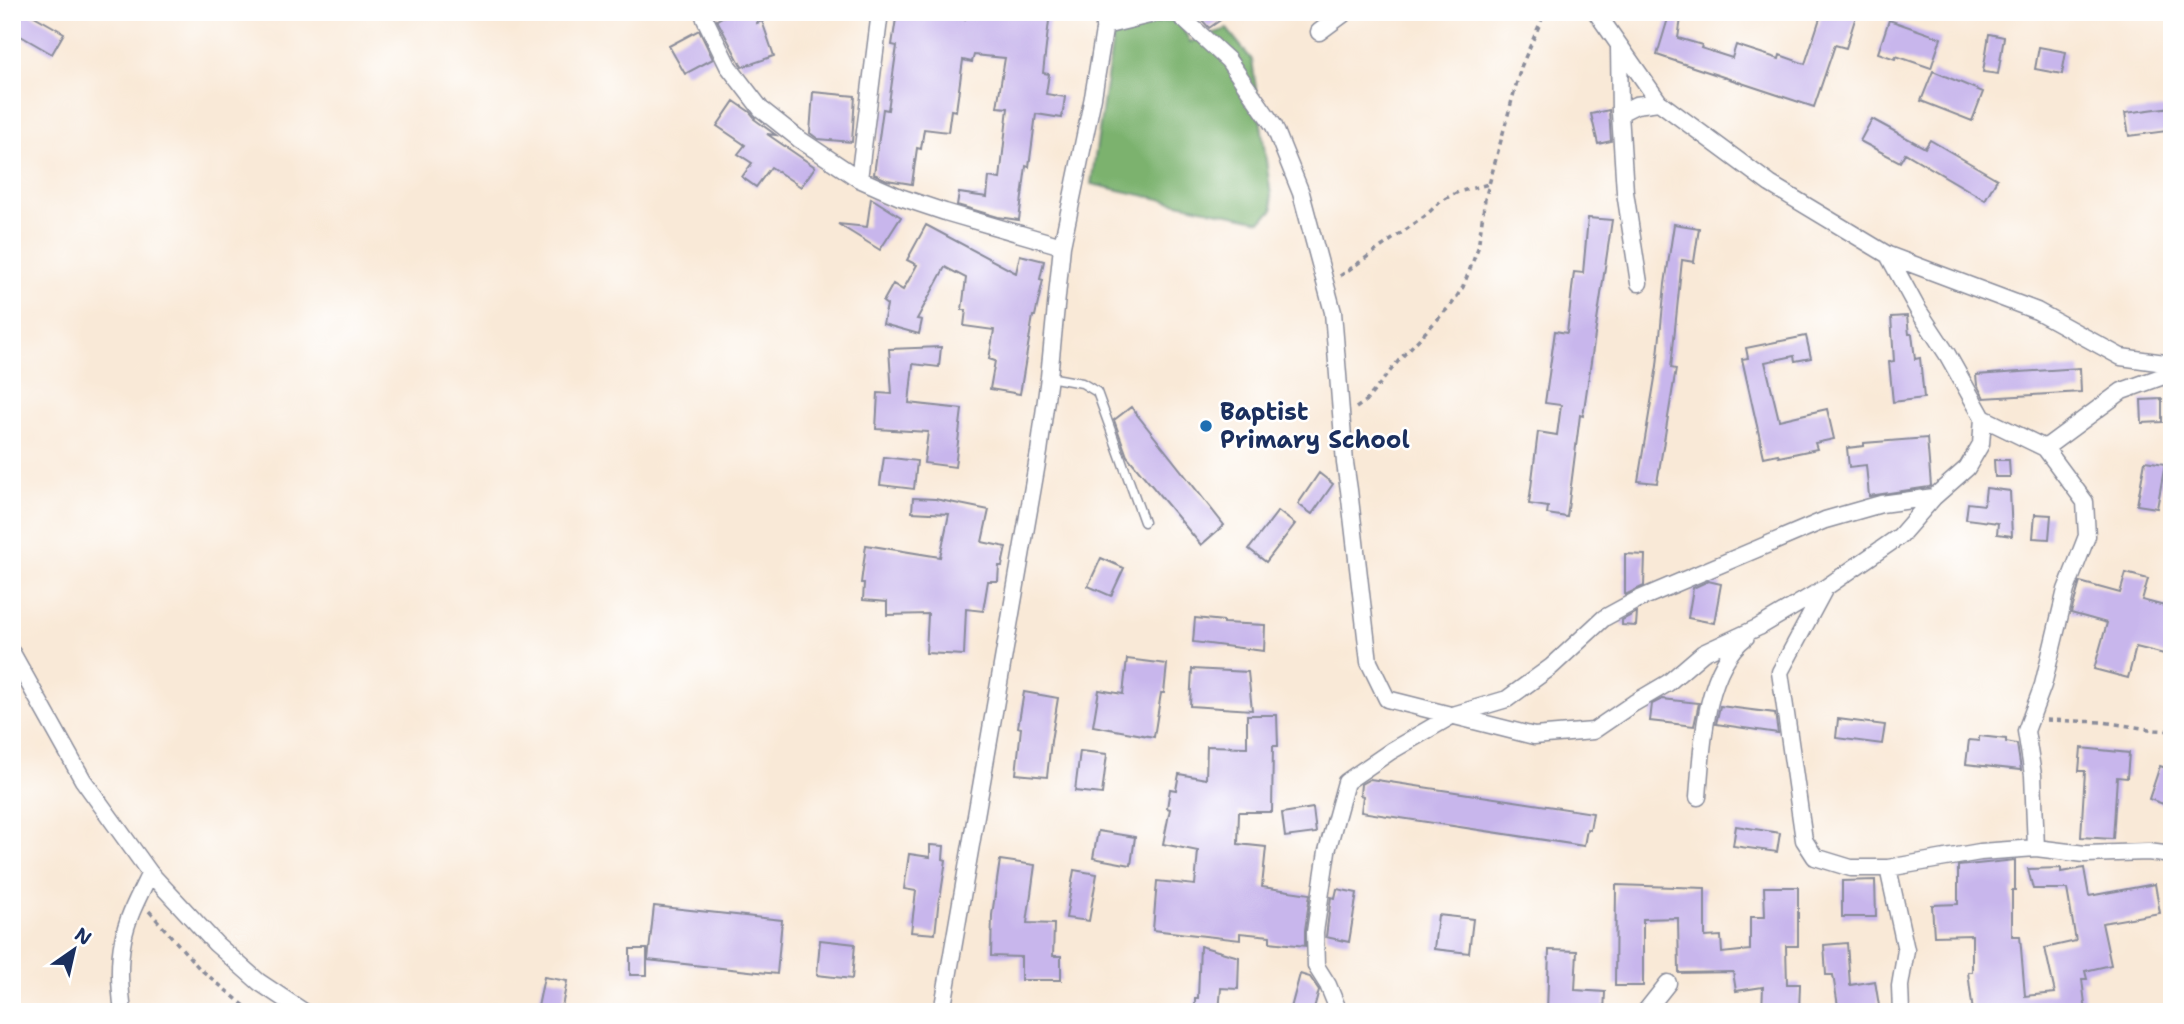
<svg xmlns="http://www.w3.org/2000/svg" width="2184" height="1024" font-family="'Shantell Sans',sans-serif">
<style>
.forest{fill:#7bb26e;stroke:#4b7066;stroke-width:2}
.building{fill:#c8b6ec}
.lines{fill:none;stroke-linecap:round;stroke-linejoin:round}
.lane-casing{stroke:#8a8c9a;stroke-width:11}
.street-casing{stroke:#8a8c9a;stroke-width:19}
.path{stroke:#8a8c9a;stroke-width:3.5;stroke-dasharray:5 5;stroke-linecap:butt}
.lane{stroke:#fff;stroke-width:8}
.street{stroke:#fff;stroke-width:16}
.poi-dot{fill:#1f6fb2;stroke:#fff;stroke-width:2.5}
.labels{text-anchor:middle;stroke-width:5;stroke-linejoin:round;paint-order:stroke}
.poi-label{font-size:24px;font-weight:bold;fill:#1b2f5e;stroke:#fff;text-anchor:start}
</style>
<rect width="100%" height="100%" fill="#fff"/>
<filter id="ink" filterUnits="userSpaceOnUse"><feTurbulence type="fractalNoise" baseFrequency=".0143" numOctaves="2"/><feDisplacementMap in="SourceGraphic" scale="14" xChannelSelector="R" yChannelSelector="G"/><feConvolveMatrix kernelMatrix="1 2 1 2 8 2 1 2 1" color-interpolation-filters="sRGB"/></filter>
<filter id="wash" filterUnits="userSpaceOnUse"><feTurbulence type="fractalNoise" baseFrequency=".00686" numOctaves="4" result="noise"/><feDisplacementMap in="SourceGraphic" scale="28" xChannelSelector="R" yChannelSelector="G"/><feGaussianBlur stdDeviation="1.57" result="paint"/><feColorMatrix in="noise" values="0 0 0 0 0 0 0 0 0 0 0 0 0 0 0 0 0 1.4 0 .05"/><feComposite in="paint" operator="in"/></filter>
<g filter="url(#wash)">
<rect width="100%" height="100%" fill="#f9e9d7"/>
<path class="forest" d="M1178,19L1190,42L1227,29L1252,60L1273,210L1260,221L1091,184L1114,31Z"/>
<g id="blocks">
<path class="building" d="M12,12H27L64,33L52,54L12,31Z
M731,12H756L757,23L762,21L774,56L742,67L717,20Z
M897,12H919L965,19V12H1050L1043,73L1049,74L1046,94L1065,97L1062,118L1036,114L1029,167L1026,166L1019,220L998,217L957,205L959,193L987,197L989,177L1000,179L1008,108L997,107L1005,58L974,55L972,62L963,60L956,111L951,110L948,132L924,129L921,149L917,148L912,184L887,180L874,174L883,109L888,110L897,46L892,45Z
M1195,12H1232L1209,28Z
M1670,12H1682L1678,38L1702,45L1701,48L1732,58L1736,45L1779,59L1780,55L1805,64L1822,12H1842L1856,16L1846,48L1835,45L1814,107L1657,55Z
M1889,20L1941,38L1931,68L1896,56L1895,59L1878,53Z
M699,30L713,59L685,74L669,46Z
M1989,34L2004,37L1998,74L1983,72Z
M2039,47L2066,52L2062,74L2035,69Z
M1933,71L1983,92L1972,121L1921,101Z
M813,92L855,96L852,142L818,139L810,133Z
M734,101L750,112L755,118L754,119L776,135L767,134L815,167L801,187L771,167L756,187L742,177L752,163L738,154L745,145L717,126Z
M2172,107V123L2166,124L2167,131L2129,136L2125,113Z
M1609,110L1611,141L1598,144L1591,114Z
M1872,119L1925,148L1930,140L1997,179L1985,200L1905,153L1900,162L1860,141Z
M871,198L901,217L880,250L838,224L867,227Z
M1588,218L1612,220L1583,416L1580,415L1567,517L1547,514L1548,507L1529,504L1538,432L1557,435L1561,405L1545,403L1555,331L1567,333L1574,272L1583,273Z
M1674,224L1699,228L1694,262L1682,260L1671,368L1676,369L1657,483L1638,481L1657,366L1665,284Z
M926,225L1016,273L1020,255L1044,261L1040,279L1043,280L1035,316H1033L1020,394L990,389L995,361L989,359L994,330L964,326L966,310H962L966,278L945,267L917,319L922,320L919,334L883,324L887,305L883,302L893,284L903,290L917,265L907,260Z
M1907,316L1909,334H1912L1915,359L1920,358L1924,398L1893,402L1889,362L1894,361L1891,317Z
M1806,336L1811,358L1795,361L1794,356L1765,362L1779,420L1827,409L1834,439L1815,443L1817,449L1779,457L1778,454L1764,457L1742,359L1748,358L1746,348Z
M941,347L939,367L913,364L909,403L962,409L955,467L924,463L928,432L876,429L878,393L892,394L889,349Z
M2080,368L2081,392L1984,398L1977,385L1976,375Z
M2162,399V422L2142,423L2141,400Z
M1131,407L1224,525L1201,545L1127,456L1114,420Z
M1927,438L1931,486L1929,487L1869,496L1866,465L1849,467L1847,448L1864,446V443Z
M884,457L917,461L914,489L880,485Z
M1994,460H2009L2010,477H1995Z
M2145,461L2165,464L2157,508L2137,505Z
M1319,473L1333,484L1312,514L1298,504Z
M1986,488L2010,491L2012,536L1997,534L1998,523L1966,519L1968,503L1984,505Z
M913,498L935,499L989,510L982,542L1006,547L1002,566H999L998,581H988L983,611L966,609L964,655L926,653L928,614L887,615V602L863,600L864,583H861L866,545L940,557L949,514L912,512Z
M1278,511L1295,524L1266,562L1249,549Z
M2035,514L2051,515L2049,539L2033,538Z
M1625,554L1645,555L1644,586L1625,595Z
M1101,558L1124,568L1111,596L1088,586Z
M2126,573L2148,579L2142,600L2172,608V656L2136,647L2128,678L2094,669L2107,623L2071,613L2080,582L2120,593Z
M1708,581L1721,584L1714,623L1688,618L1693,588Z
M1637,612L1636,626L1622,625V620Z
M1195,618L1223,621V623L1265,625L1264,651L1193,642Z
M1127,659L1167,664L1164,693H1161L1154,737L1093,726L1099,690L1123,694Z
M1192,669L1248,672L1252,710L1190,706Z
M1024,692L1058,698L1051,741L1047,777L1016,774L1021,728L1018,727Z
M1662,699L1699,703L1694,726L1650,721L1652,704Z
M1720,706L1775,713L1778,733L1716,724Z
M1247,715H1277L1278,746H1273L1272,812H1239L1238,844L1266,847L1262,887L1310,894L1305,930V946L1270,942V936L1240,933V940L1153,930L1157,881L1195,885L1198,851L1163,844L1170,809L1167,808L1170,789L1176,790L1179,774L1206,779L1207,746L1247,747Z
M1838,719L1885,725L1882,744L1836,738Z
M1979,736L2006,739V742L2017,744L2021,770L1966,764L1969,740L1979,741Z
M2081,748L2129,753L2127,778L2117,777L2113,839L2081,837L2085,771H2079Z
M1080,751L1107,754L1102,794L1075,791Z
M2160,766L2172,770V807L2149,799Z
M1370,779L1593,813L1590,830L1587,829L1584,846L1361,812L1363,796L1360,795L1361,784Z
M1313,808L1316,833L1285,837L1282,813Z
M1736,826L1780,833L1777,852L1733,846Z
M1098,831L1135,837L1131,865L1093,858Z
M930,845L944,846L943,859L946,860L941,893L939,898L935,934L911,932L916,891L904,889L909,854L930,857Z
M1000,860L1035,865L1027,923L1054,924L1053,956H1061V980H1021V957L991,956L992,915Z
M2015,860V890H2012V936H2020L2025,996L2055,993L2045,948L2076,941L2067,889H2033L2028,869L2061,868V872L2084,868L2089,896L2155,884L2160,913L2102,923L2111,965L2085,971L2087,979H2082L2086,1012H1973L1968,972H1972V935L1934,936L1932,905L1958,904V866Z
M1074,870L1097,874L1089,921L1066,918Z
M1875,880L1876,917H1842V881Z
M1616,885L1705,888V937L1721,936L1722,953L1750,950V917H1765L1764,887H1798V946H1786L1787,984H1800L1799,1012H1762L1763,987L1736,991L1733,972L1679,973L1678,918L1643,919V986H1615Z
M1337,889L1357,893L1349,942L1326,937L1331,897L1335,898Z
M654,906L782,920L777,974L648,960Z
M1438,915L1473,919L1469,953L1434,949Z
M820,940L855,944L852,979L817,975Z
M1847,943L1850,985L1875,981L1880,1012H1839L1833,975H1826L1824,945Z
M1200,946L1239,957L1238,989L1221,988L1219,1012H1195V998H1198Z
M630,949H647V975H630Z
M1549,950L1577,951L1575,990L1605,992L1604,1012H1547Z
M1300,974L1310,977L1319,990L1313,1012L1291,1008Z
M544,977L567,981L561,1012H537Z"/>
</g>
</g>
<g filter="url(#ink)">
<use href="#blocks" fill-opacity="0" stroke="#8a8c9a" stroke-width="2"/>
<g class="lines">
<defs>
<path id="lane" d="M1049,377L1082,383L1097,392L1144,522"/>
<path id="street" d="M703,12L705,19L728,66L761,109L799,139L859,179L900,197L945,212L1062,246
M1176,12L1228,60L1274,126L1301,193L1333,312L1345,463L1349,490L1369,662L1387,699L1534,736L1593,731L1634,703L1668,683L1703,653L1759,627L1825,588L1900,536L1934,497
M1596,12L1659,102L1770,184L1888,255L2037,311L2121,357L2172,364
M1104,26L1162,12
M1319,32L1346,12
M1619,47L1620,113L1625,192L1639,283
M1620,113L1636,105L1659,102
M859,179L880,12
M1983,418L2045,448L2085,502L2087,536L2066,590L2043,685L2026,731L2033,775L2036,848
M2045,448L2122,391L2172,373
M1825,588L1780,672L1804,840L1815,857L1851,868H1888L1980,852L2036,848L2085,854L2148,852L2172,855
M12,653L83,780L150,873L216,944L259,982L304,1012
M1698,797C1702,748 1704,669 1746,637
M1888,868L1906,950L1900,986L1901,1012
M123,1012C120,988 118,964 123,940C127,917 140,894 150,873
M942,1012L1039,452L1049,377L1062,246L1093,97L1107,12
M1339,1012L1328,985L1316,966L1315,932L1327,851L1346,782L1391,751L1453,715L1507,699L1551,667L1604,618L1637,600L1825,520L1881,504L1934,497L1967,468L1981,444L1983,418L1947,354L1918,310L1888,255
M1645,1012L1668,983"/>
</defs>
<use href="#lane" class="lane-casing"/>
<use href="#street" class="street-casing"/>
<path class="path" d="M1340,276L1424,217L1441,201L1458,192L1489,184
M1356,408L1366,401L1400,359L1452,304L1463,287L1478,248L1485,199L1521,67L1545,12
M2046,720L2103,722L2156,730L2172,731
M149,911L199,968L252,1012"/>
<use href="#lane" class="lane"/>
<use href="#street" class="street"/>
</g>
</g>
<circle class="poi-dot" cx="1206" cy="426" r="7"/>
<g class="labels">
<g class="poi-label">
<text x="1220" y="420">Baptist<tspan x="1220" dy="28">Primary School</tspan></text>
</g>
</g>
<rect width="2184" height="1024" fill="none" stroke="#fff" stroke-width="42"/>
<g transform="translate(74 950) rotate(34)" stroke="#ffffff" stroke-width="5" paint-order="stroke">
<path d="M0-5L12 26L0 18L-12 26Z" fill="#1b2f5e"/>
<text y="-10" font-size="19" font-weight="bold" text-anchor="middle" fill="#1b2f5e">N</text>
</g>
</svg>
